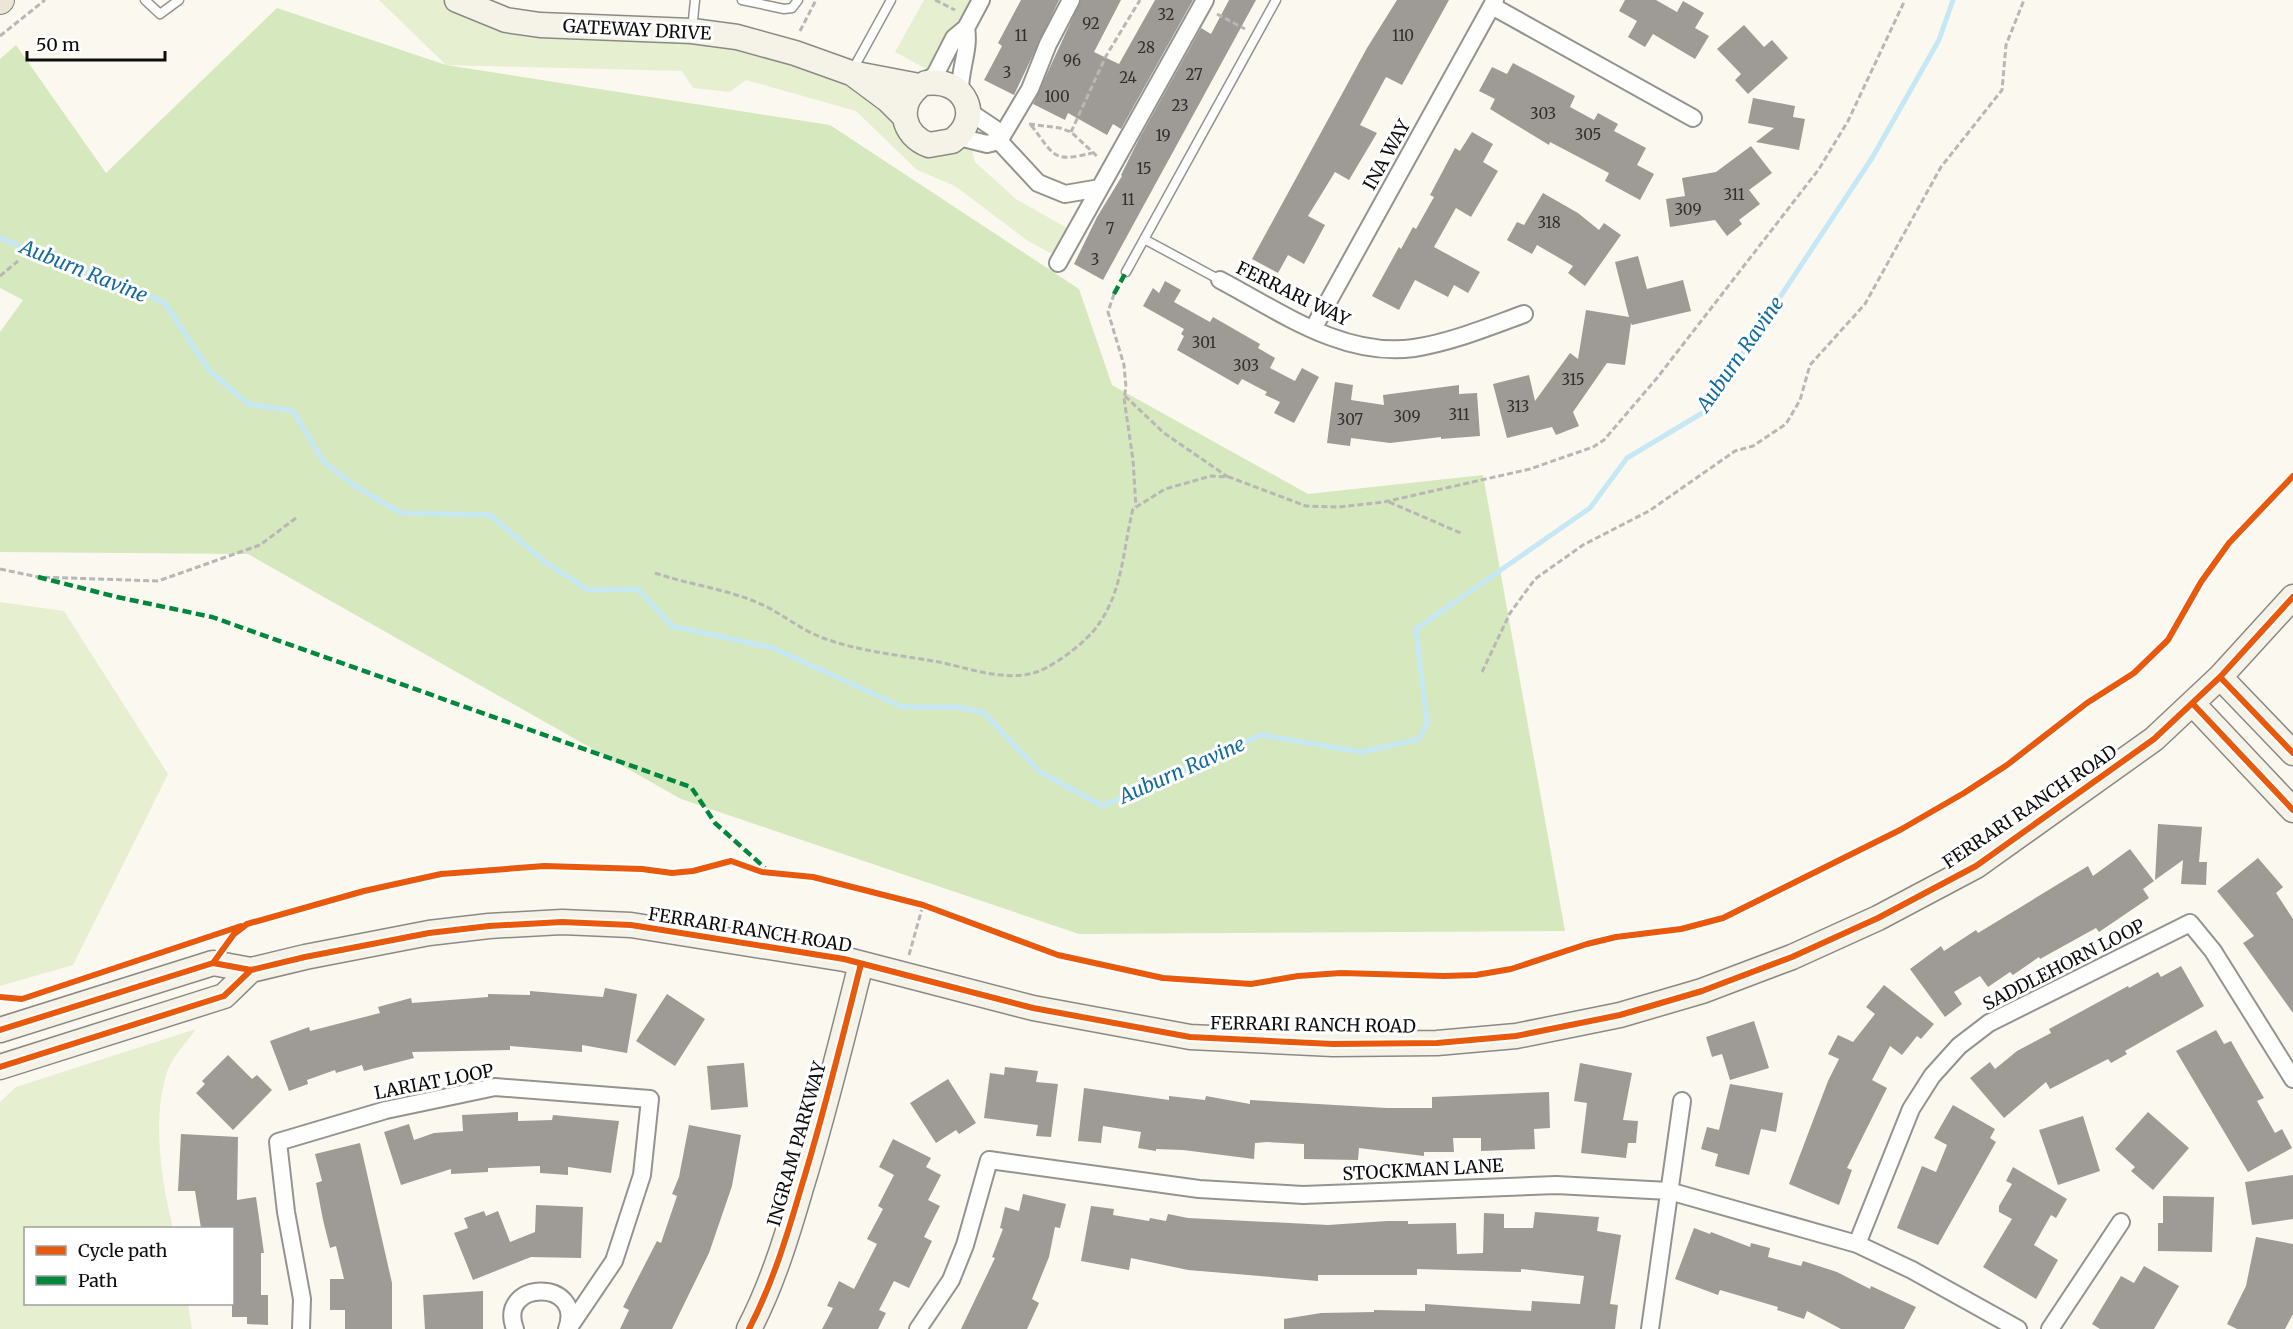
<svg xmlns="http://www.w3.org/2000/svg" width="2293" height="1329" font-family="Merriweather,serif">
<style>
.green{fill:#e6f0d0}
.forest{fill:#d6e8bd}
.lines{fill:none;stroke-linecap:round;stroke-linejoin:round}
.stream{stroke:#c6e8f5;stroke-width:5}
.building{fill:#9e9b96}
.lane-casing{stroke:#94938f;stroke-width:11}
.street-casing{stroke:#94938f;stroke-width:20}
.secondary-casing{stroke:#8b8986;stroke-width:27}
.primary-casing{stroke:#81807c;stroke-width:28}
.path{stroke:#b8b7b6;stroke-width:3;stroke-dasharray:6 3;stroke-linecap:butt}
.lane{stroke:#fefefd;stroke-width:8}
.street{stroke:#fefefd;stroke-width:16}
.secondary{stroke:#f5f3e8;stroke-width:24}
.primary{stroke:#ece6d7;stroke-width:26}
.quiet{stroke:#00873e;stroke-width:4.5;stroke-dasharray:9 4.5;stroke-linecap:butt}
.cycleway-casing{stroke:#fff;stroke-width:10}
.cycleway{stroke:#e8590c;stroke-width:6}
.labels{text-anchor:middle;stroke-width:6;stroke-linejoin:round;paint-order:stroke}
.number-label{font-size:15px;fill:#31302f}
.street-label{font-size:18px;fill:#0d0d0d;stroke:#fff}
.water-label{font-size:20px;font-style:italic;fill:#146ba1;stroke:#fff}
</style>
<rect width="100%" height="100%" fill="#fbf8f0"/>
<path class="green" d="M379,0H446L693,35L873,86L901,133L970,142L975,162L1016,199L1067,228L1052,254L1028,241L955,186L917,170L856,111L746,80L730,92L693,88L682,71L446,65Z
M924,0H977L943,78L895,52Z
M0,602L64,611L168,774L73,965L0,986Z
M196,1029C187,1042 172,1057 167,1072C152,1117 161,1182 173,1228H26V1304H188L192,1329H0V1102L16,1087Z"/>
<path class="forest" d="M277,8L446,65L830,125L1079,289L1112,385L1308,494L1483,475L1565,931L1079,934L681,799L248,554L0,552V332L23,300L0,288V59L16,45L106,173Z"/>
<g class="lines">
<path class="stream" d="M0,238L164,302L209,370L248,404L293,411L324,462L355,486L401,513L490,515L545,562L588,590L638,589L672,626L773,648L902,707H957L983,712L1040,772L1103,806L1261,735L1362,752L1419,739L1427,723L1416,629L1590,508L1627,458L1704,412L1872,158L1939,40L1953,0"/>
</g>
<path class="building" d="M1021,0H1059L1014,95L984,80L1002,46L998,43Z
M1081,0H1121L1094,52L1119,64L1155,0H1193L1121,129L1113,124L1107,135L1068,113L1065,120L1033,104Z
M1229,0H1256L1103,280L1074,264L1097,217L1122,176L1121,175L1139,139L1201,28L1211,34Z
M1397,0H1449L1402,85L1386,77L1360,125L1377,133L1349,180L1335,172L1308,216L1325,225L1304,264L1288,255L1278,273L1252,259L1367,48Z
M1625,0H1656L1677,12L1683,1L1704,13L1695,28L1709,36L1695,59L1653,34L1645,47L1628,37L1637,21L1619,11Z
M1744,25L1764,47L1772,40L1788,58L1748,94L1735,80L1741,74L1717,49Z
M1513,63L1575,96L1570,107L1594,120L1598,113L1618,124L1614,131L1646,148L1637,165L1654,174L1640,200L1605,181L1609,173L1550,142L1549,145L1490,109L1495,99L1479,91L1492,67L1507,74Z
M1753,98L1795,106L1793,117L1805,119L1799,150L1756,142L1774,128L1748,123Z
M1472,132L1493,144L1483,162L1498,171L1471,217L1456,208L1434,247L1480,272L1468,293L1454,285L1448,297L1415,280L1399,310L1372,296L1399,247L1401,249L1413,227L1416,229L1434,197L1430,195L1455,148L1460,151Z
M1751,146L1772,173L1749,190L1760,204L1739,220L1742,224L1727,236L1715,220L1670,227L1666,199L1685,196L1682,178L1716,172Z
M1543,193L1578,213L1599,230L1604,223L1621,235L1585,286L1568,273L1573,266L1537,245L1532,254L1507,240L1517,222L1524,225Z
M1638,256L1647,289L1683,280L1691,311L1632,325L1631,323L1625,365L1607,363L1573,412L1579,426L1556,435L1552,427L1507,438L1493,384L1529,375L1535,401L1570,353L1578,359L1586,310L1629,317L1615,262Z
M1165,281L1181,290L1174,302L1210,322L1213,317L1260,344L1258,348L1275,358L1270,368L1295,381L1302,368L1319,377L1294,423L1274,413L1280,402L1265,395L1267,392L1242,379L1238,385L1177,350L1184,336L1181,334L1184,329L1143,306L1153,288L1159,293Z
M1335,382L1353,385L1351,400L1384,405L1383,395L1459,385V394L1477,393L1480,436L1441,439V437L1390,443L1351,438L1350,446L1327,443Z
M2158,824L2202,827L2199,862H2207L2206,885L2181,884L2183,860L2155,880Z
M2130,849L2154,881L2143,889L2149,898L2099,932L2096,928L2040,959L2039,957L2013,975L2010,972L1988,987L1980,976L1954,992L1962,1004L1945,1017L1910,969L1941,946L1944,951L1976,930L1978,933L2088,866L2093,876Z
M2258,858L2283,887L2276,893L2293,919V1013L2243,943L2254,936L2217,891Z
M2181,966L2204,1006L2125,1051L2127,1054L2111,1063L2108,1059L2050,1089L2046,1082L2004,1118L1970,1078L1990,1062L1995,1069L2017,1051L2051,1033L2049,1029L2128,986L2129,988L2158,972L2161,977Z
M1884,985L1934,1024L1921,1039L1917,1036L1902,1055L1890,1046L1872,1080L1887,1088L1847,1168L1852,1170L1839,1205L1789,1184L1828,1081L1839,1059L1828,1054L1838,1035L1853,1042L1875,1014L1866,1007Z
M605,988L637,994L627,1053L582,1045V1052L510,1046V1050L412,1052L414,1058L364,1071L362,1065L336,1073L335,1070L307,1080L308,1084L289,1091L270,1041L309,1027L310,1031L380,1013L378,1007L411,998L412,1003L488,997V994L530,995V991L603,997Z
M667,994L705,1019L675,1066L636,1041Z
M1754,1021L1769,1068L1730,1080L1722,1054L1712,1057L1706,1037Z
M2216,1030L2224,1044L2231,1041L2244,1064L2264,1098L2257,1101L2275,1133L2282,1129L2292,1148L2248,1172L2176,1051Z
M228,1055L252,1079L257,1075L272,1090L233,1130L196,1093L205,1084L202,1081Z
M744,1063L748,1107L711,1110L707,1066Z
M1580,1063L1632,1073L1623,1120L1638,1121L1636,1143H1628L1626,1158L1581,1153L1587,1103L1574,1101Z
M1005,1067L1038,1071L1036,1082L1058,1084L1051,1137L1036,1136L1038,1125L984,1118L990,1073L1004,1075Z
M948,1079L976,1123L959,1134L956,1130L936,1143L910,1103Z
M1730,1084L1783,1093L1776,1132L1761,1129L1749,1175L1715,1166L1718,1154L1701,1149L1707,1127L1719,1130Z
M1084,1088L1169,1100V1096L1205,1100L1206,1096L1250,1104V1100L1387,1108H1432V1097L1549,1092L1550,1128L1534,1129L1535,1149L1481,1151V1138H1453L1454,1152H1424V1156L1359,1148L1358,1160L1304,1159V1144L1267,1142L1255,1143L1254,1159L1183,1150L1156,1149V1151L1138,1148L1141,1132L1103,1126L1101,1143L1078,1141Z
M1953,1105L1995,1129L1990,1138L1996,1142L1938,1245L1897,1228L1922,1166L1936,1172L1947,1145L1934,1138Z
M518,1112V1121L552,1120L553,1115L619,1121L611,1173L568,1167V1175L540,1173V1166L488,1168V1172L451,1174V1169L401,1185L384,1132L409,1124L414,1140L434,1133L463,1131L462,1115Z
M2148,1112L2189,1148L2153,1190L2131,1171L2135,1167L2115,1149Z
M2083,1116L2100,1171L2058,1185L2039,1130Z
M689,1125L741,1135L732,1186L709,1253L672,1329H620L629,1310L623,1307L657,1241L661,1243L677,1196L672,1194L679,1177Z
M181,1134L238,1137L237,1200L256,1197L264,1253H261V1295H268V1325L247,1324V1317H232V1228H201L195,1191H178Z
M893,1139L931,1158L926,1167L941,1175L928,1200L940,1206L924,1237L932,1241L909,1288L894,1281L879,1310L886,1313L878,1329H822L833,1308L827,1306L839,1281L854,1289L877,1244L867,1239L883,1209L878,1206L894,1175L879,1167Z
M360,1143L392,1283V1329H345V1310H330V1279H344L336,1246L330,1248L323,1220L316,1183L322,1181L315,1154Z
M2013,1167L2067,1199L2056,1218L2051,1215L2034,1245L2058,1260L2036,1299L1983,1267L2012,1219L1999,1212V1206L2012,1184L2006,1181Z
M2293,1175V1219L2252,1225L2245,1182Z
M1023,1194L1066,1204L1060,1228L1055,1227L1049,1257L1032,1299L1039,1303L1027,1329H961L995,1258L992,1257L1003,1229L1000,1228L1005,1207L1019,1211Z
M2163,1196L2214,1197L2212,1252L2158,1251V1223H2163Z
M536,1205L583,1207L581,1258L531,1257L473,1280L454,1233L468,1228L464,1218L484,1211L486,1216L498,1211L510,1242L535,1232Z
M1091,1206L1114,1209L1113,1215L1149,1221L1150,1218L1166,1221L1168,1214L1188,1218L1328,1225L1387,1221H1408V1224L1456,1223L1457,1254L1483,1253L1484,1213L1504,1214V1228H1533L1535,1212L1599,1217L1597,1231L1621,1235L1610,1304L1618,1305L1615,1329H1284V1319L1321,1313L1374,1312V1310L1425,1311V1304L1531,1311L1532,1301L1580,1304L1584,1276L1521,1269V1272L1417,1269V1275H1318V1281L1188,1270L1131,1258L1129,1270L1081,1261Z
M1694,1228L1710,1234L1711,1232L1750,1247L1751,1243L1770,1248L1768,1257L1801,1266L1803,1261L1837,1272L1870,1289L1871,1286L1916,1307L1904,1329H1841L1807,1311L1804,1319L1777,1310L1778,1307L1720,1290L1718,1295L1675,1279Z
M2256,1237L2293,1244V1314L2285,1329H2237L2227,1324L2246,1286Z
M2144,1266L2179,1286L2154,1329H2100L2092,1324L2121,1276L2134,1283Z
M483,1291V1329H425L423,1295Z"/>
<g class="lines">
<defs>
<path id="lane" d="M145,0L160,14L179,0
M742,0L784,9L792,8L798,0
M692,30L695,0
M852,71L891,0
M1144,239L1220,280
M1126,272L1276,0"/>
<path id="street" d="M1492,6L1693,118
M921,85L935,75L954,38L966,28L981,0
M960,93C959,70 970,50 966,28
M968,111L995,129L999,141L1038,183L1065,194L1100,188
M959,137L987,144L999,141L1030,89L1048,44L1071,0
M1058,263L1205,0
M1220,280C1279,311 1343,358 1414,348C1452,342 1488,327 1524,314
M1313,329L1495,0
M1857,1244L1911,1109L1932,1076L1959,1046L1989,1023L2190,923L2213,951L2293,1079
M301,1329L302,1299L286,1212L278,1142L386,1110L495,1087L650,1099L642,1175L614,1261L568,1329
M515,1329C496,1280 585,1278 567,1329
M918,1329L951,1280L965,1245L989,1160L1199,1189L1303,1195L1556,1185L1669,1191L1857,1244L1912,1270L2018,1329
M1650,1329L1682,1101
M2050,1329L2121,1222"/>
<path id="secondary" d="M457,0L506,20L540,25L692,31L737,37L795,53L851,73L919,86
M853,74L888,100L904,116
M919,86C896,105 902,135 929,145L952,141C984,118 965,77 926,83
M2220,677L2293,753
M2193,704L2293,810
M0,1030L213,963L251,970L305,957L429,933L489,926L562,922L631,925L844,959L1033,1008L1190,1037L1333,1044L1437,1043L1516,1036L1620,1015L1702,991L1792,957L1878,918L1976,866L2154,739L2220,677L2293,597
M0,1067L224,996L251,970
M749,1329C772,1285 787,1236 801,1188C824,1114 842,1039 861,964"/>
<path id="primary" d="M0,1L1,0"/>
</defs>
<use href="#lane" class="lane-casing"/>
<use href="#street" class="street-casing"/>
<use href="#secondary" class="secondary-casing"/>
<use href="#primary" class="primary-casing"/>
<path class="path" d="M935,0L955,10
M1217,14L1245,29
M800,31L816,0
M0,36L45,0
M1029,124L1060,128L1071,132L1098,157
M1031,125C1055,156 1052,163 1092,153
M1071,132L1106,56L1140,0
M0,276L18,261
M1114,294L1108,312L1124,365L1126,387L1124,398L1133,460L1136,507
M1125,396L1164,433L1228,477
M1389,502L1463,534
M0,569L38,577L158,581L260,545L296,518
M655,573C687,584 720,588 751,600C777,609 798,629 823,638C861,652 900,655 939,662C967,668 1000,680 1029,674C1049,671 1087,642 1098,625C1123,591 1123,548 1133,509L1165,489L1211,476L1229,477L1306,506L1339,507L1384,502L1530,469L1593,447L1604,440L1657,378L1819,169L1848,121L1905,0
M1482,672L1510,613L1535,579L1583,545L1649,511L1735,451L1753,446L1786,424L1800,400L1810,365L1865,304L1941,167L2002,90L2006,45L2024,0
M909,955L923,905"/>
<use href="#lane" class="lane"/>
<use href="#street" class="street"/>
<use href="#secondary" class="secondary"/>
<use href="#primary" class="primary"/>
<path class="quiet" d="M1114,294L1126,272
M38,577L117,597L212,617L691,787L715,823L765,868"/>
<defs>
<path id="cycleway" d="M2220,677L2293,753
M2193,704L2293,810
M213,963L234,934L247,924L364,891L441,874L544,866L642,869L672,873L693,871L731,861L762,872L813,877L923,905L1058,955L1163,978L1251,984L1298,976L1341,973L1444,976L1476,975L1511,969L1587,944L1616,937L1681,929L1723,918L1900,830L1964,793L2007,765L2087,703L2134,673L2168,640L2201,582L2229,543L2293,476
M0,997L22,999L241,926
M0,1030L213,963L251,970L305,957L429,933L489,926L562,922L631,925L844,959L1033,1008L1190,1037L1333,1044L1437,1043L1516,1036L1620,1015L1702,991L1792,957L1878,918L1976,866L2154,739L2220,677L2293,597
M0,1067L224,996L251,970
M749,1329C772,1285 787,1236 801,1188C824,1114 842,1039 861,964"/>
</defs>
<use href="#cycleway" class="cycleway-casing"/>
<use href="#cycleway" class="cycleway"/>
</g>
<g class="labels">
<g class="number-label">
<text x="1166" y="20">32</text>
<text x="1091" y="29">92</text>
<text x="1021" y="41">11</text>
<text x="1403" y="41">110</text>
<text x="1146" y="53">28</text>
<text x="1072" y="66">96</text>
<text x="1007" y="78">3</text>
<text x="1194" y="80">27</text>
<text x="1128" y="83">24</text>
<text x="1057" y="102">100</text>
<text x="1180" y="111">23</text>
<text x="1543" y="119">303</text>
<text x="1588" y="140">305</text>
<text x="1163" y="141">19</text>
<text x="1144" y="174">15</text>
<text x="1734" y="200">311</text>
<text x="1128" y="205">11</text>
<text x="1688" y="215">309</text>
<text x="1549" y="228">318</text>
<text x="1110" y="234">7</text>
<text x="1095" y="265">3</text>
<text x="1204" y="348">301</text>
<text x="1246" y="371">303</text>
<text x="1573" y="385">315</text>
<text x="1518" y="412">313</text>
<text x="1459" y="420">311</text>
<text x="1407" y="422">309</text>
<text x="1350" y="425">307</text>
</g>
<g class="street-label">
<text transform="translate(637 30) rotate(3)" y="6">GATEWAY DRIVE</text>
<text transform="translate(1387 155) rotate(-61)" y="6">INA WAY</text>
<text transform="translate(1293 294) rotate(26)" y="6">FERRARI WAY</text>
<text transform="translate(2030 807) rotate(-34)" y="6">FERRARI RANCH ROAD</text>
<text transform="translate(750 930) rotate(9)" y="6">FERRARI RANCH ROAD</text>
<text transform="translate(2064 965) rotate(-27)" y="6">SADDLEHORN LOOP</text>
<text transform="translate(1313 1025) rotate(1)" y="6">FERRARI RANCH ROAD</text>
<text transform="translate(434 1082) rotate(-11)" y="6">LARIAT LOOP</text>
<text transform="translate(797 1144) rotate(-74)" y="6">INGRAM PARKWAY</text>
<text transform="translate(1423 1170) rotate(-3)" y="6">STOCKMAN LANE</text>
</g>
<g class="water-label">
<text transform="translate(84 271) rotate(22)" y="7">Auburn Ravine</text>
<text transform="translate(1740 354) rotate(-55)" y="7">Auburn Ravine</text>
<text transform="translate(1182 770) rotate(-24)" y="7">Auburn Ravine</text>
</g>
</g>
<rect x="24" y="1227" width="210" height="78" fill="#ffffff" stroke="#9e9e9e" stroke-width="1.5"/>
<rect x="36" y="1246" width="30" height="9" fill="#e8590c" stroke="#9e9e9e" stroke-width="1.5"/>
<text x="78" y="1257" font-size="18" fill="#0d0d0d">Cycle path</text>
<rect x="36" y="1276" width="30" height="9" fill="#00873e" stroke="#9e9e9e" stroke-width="1.5"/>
<text x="78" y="1287" font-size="18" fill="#0d0d0d">Path</text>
<path d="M27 51v9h138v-9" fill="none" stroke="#0d0d0d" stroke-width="3"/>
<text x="36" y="51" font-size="18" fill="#0d0d0d" stroke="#ffffff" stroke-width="4.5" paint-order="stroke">50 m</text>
</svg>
